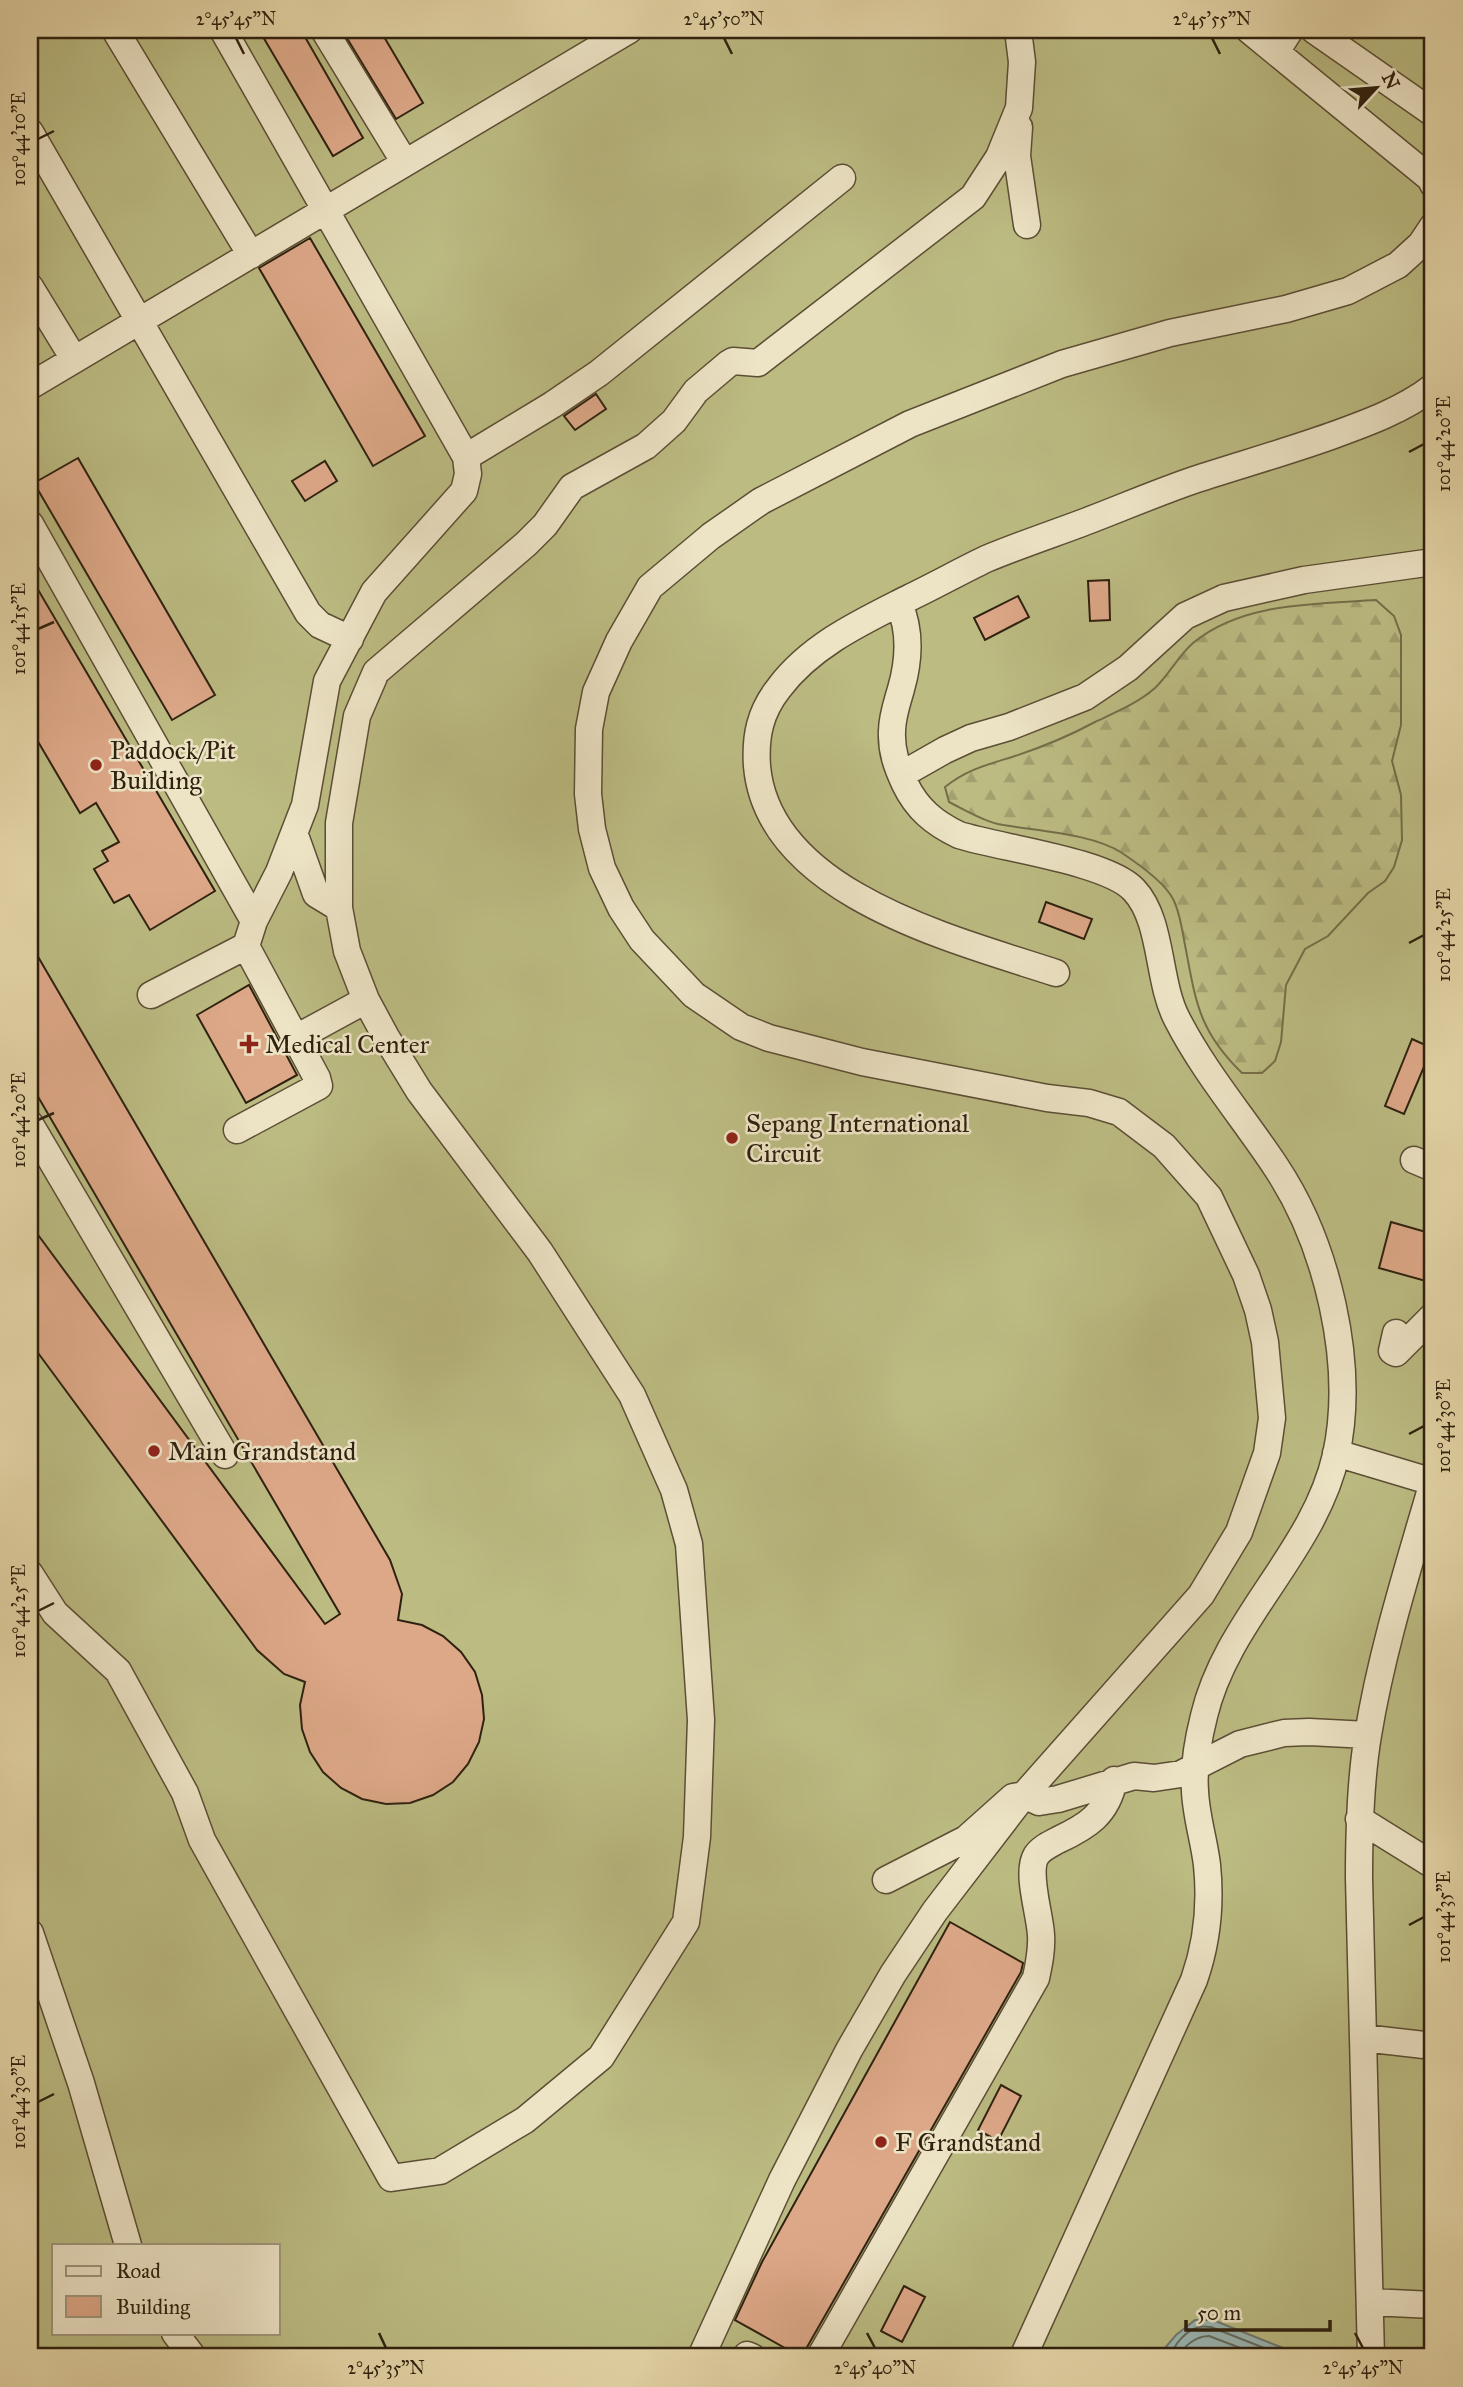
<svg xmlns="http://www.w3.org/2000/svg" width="1463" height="2387" font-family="'IM FELL Great Primer',serif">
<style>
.grass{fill:#bbbb82;stroke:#756e48;stroke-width:2;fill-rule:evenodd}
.forest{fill:url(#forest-firs);stroke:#756e48;stroke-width:2}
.water{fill:#9ab6b3;stroke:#6f7a71;stroke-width:2}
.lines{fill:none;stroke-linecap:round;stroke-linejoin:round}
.shore{stroke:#646c61;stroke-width:2}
.building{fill:#dda888;stroke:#2f210f;stroke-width:2}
.minor-casing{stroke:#5c4e35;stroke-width:29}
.minor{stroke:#ede4c6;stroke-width:26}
.ticks{fill:none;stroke:#2f210f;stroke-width:2.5}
.poi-dot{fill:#8f2418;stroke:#ede4c6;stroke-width:2.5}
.labels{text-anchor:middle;stroke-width:5;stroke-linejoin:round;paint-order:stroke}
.poi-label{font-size:26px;fill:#2f210f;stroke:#ede4c6;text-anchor:start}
.neatline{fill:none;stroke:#2f210f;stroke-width:2.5}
.ticks-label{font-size:18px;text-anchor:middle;fill:#2f210f}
</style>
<defs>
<pattern id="forest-firs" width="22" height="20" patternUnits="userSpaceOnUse" patternTransform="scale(1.75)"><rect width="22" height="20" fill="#bbbb82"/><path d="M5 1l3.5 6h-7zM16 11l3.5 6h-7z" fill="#a1a06f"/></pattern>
</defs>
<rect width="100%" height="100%" fill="#e4d5a7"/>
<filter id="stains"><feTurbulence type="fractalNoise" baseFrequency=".00286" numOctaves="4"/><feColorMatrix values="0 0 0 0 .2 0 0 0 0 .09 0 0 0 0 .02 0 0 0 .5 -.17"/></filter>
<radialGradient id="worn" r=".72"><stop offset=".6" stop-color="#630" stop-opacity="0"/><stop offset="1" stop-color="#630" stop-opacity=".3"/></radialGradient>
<path class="grass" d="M30,30H1433V2357H30ZM54,2245H278V2333H54Z"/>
<path class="forest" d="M1376,600L1394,616L1401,635V725L1392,761L1401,795L1402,840L1394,867L1385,881L1368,893L1328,936L1305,949L1286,985L1281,1042L1275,1061L1262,1073H1242C1198,1030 1196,1002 1185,945C1182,930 1180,912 1173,899C1165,883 1137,863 1122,853C1092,833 1034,831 998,824C981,820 965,810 949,802L945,787C966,770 986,765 1012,757C1040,748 1069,736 1095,722C1116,712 1138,703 1155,688C1169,675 1178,656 1193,643C1242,602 1316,604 1376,600Z"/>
<path class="water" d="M1195,2320H1213L1293,2352L1316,2357H1165L1164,2349L1176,2335Z"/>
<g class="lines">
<path class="shore" d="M1172,2357C1172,2345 1187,2330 1199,2327C1203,2326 1207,2327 1211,2327L1287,2357
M1181,2357C1182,2345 1198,2336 1209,2336L1264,2357"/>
</g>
<path class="building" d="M259,30H301L363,138L333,156Z
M342,30H380L423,103L396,119Z
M310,238L425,436L373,466L259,268Z
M596,394L606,409L575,430L564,416Z
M78,458L215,695L172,720L34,483Z
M325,461L337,481L305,501L292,481Z
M30,576L215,891L150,930L129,895L114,903L94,869L108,861L102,851L119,842L96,803L80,813L30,728Z
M1109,580L1110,620L1090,621L1088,581Z
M1018,596L1029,617L985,640L974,618Z
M1046,902L1092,919L1084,939L1039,922Z
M30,943L390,1560L402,1594L398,1620L422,1625L443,1636L461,1652L475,1672L482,1695L484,1719L479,1742L468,1764L453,1782L433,1795L410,1803L386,1804L362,1799L341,1788L323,1772L310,1752L302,1729L300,1705L305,1682L284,1674L257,1650L30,1342V1224L325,1624L340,1614L30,1083Z
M249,985L297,1075L246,1103L197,1015Z
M1412,1039L1432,1048L1404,1114L1385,1106Z
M1391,1222L1433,1234V1283L1379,1268Z
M950,1922L1023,1963L1021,1972L806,2349L804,2357H801L735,2320L762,2262Z
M1001,2085L1021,2096L998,2141L978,2130Z
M904,2286L925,2297L902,2342L881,2331Z"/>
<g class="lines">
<defs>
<path id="minor" d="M115,30L251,255
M223,30L466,457L468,474L464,491L374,592L327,681L305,805L279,872L254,921L246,946L317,1078L319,1086L237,1130
M324,30L405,163
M1249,30L1431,179L1433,184
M1314,30L1433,113
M1276,52L1290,30
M1019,127L1017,156L1027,225
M30,132L308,613L320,625L350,639
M30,287L74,359
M30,386L629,30
M466,457L552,405L599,373L842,178
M30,524L254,921
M899,604C911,631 909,661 901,689C897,703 892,717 892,731C891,751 897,767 905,784C917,809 934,823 959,835C1000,848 1107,861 1134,890C1163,921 1157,981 1177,1019C1204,1072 1243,1117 1276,1167C1327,1244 1356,1363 1336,1455C1314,1552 1227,1619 1204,1716C1198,1740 1193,1766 1195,1791C1196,1816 1204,1840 1207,1865C1211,1904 1207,1943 1194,1980L1023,2357
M901,775L945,750L971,738L1009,727L1085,697L1128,668L1185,616L1224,598L1304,580L1433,562
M295,835L316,894L339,908
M1056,973C956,940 768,894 757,766C755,736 760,712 779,688C812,644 864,621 911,597C936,585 961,571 986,559C1017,546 1050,535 1082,523C1119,509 1156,493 1194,480C1240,465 1286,452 1331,436C1367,423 1403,410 1433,387
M151,995L246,946
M296,1038L366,1000
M30,1124L225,1455
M1414,1160L1433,1168
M1396,1333L1392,1351L1396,1353L1433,1316
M1336,1453L1433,1482
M30,1574L55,1613L118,1671L185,1793L202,1840L391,2178L440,2171L525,2120L601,2057L686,1922L697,1837L701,1720L689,1544L674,1490L632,1395L540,1252L419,1091L386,1037L366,1000L347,951L339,908V823L357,716L376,672L526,544L545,525L572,487L646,446L674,421L696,391L728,364L733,361L758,363L973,197L999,157L1019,108L1022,62L1018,30
M1359,1819L1433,1865
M886,1880L966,1839L1013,1797L1024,1795L1039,1802L1058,1799L1134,1776L1154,1778L1181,1774L1240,1744L1284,1733L1309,1732L1368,1735
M30,1933L81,2083L128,2245
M1363,2038L1433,2046
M1371,2302L1433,2305
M175,2333L193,2357
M747,2355L752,2357
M701,2357L782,2180L849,2050L893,1974L935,1911L1024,1795L1201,1595L1239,1532L1267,1453L1272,1418L1265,1342L1258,1310L1246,1275L1209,1197L1164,1146L1119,1112L1089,1103L1047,1098L862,1062L769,1038L741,1027L694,995L642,940L621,908L602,868L592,829L588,794L589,729L596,692L619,641L650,587L711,536L761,501L910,424L1062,364L1170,333L1286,309L1348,291L1398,265L1421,244L1433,226
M820,2357L1036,1978C1039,1964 1042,1950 1041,1935C1040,1914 1026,1873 1036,1856C1041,1848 1051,1844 1058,1840C1088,1826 1107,1814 1114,1780
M1371,2357L1359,1878C1359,1831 1360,1782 1368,1735C1382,1649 1409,1565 1433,1482"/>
</defs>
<use href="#minor" class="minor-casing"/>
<use href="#minor" class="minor"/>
</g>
<path class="ticks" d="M236,38L244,54M724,38L732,54M1212,38L1220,54M38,139L54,131M1409,452L1424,444M38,629L54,622M1409,943L1424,935M38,1120L54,1113M1409,1434L1424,1426M38,1611L54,1603M1409,1925L1424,1917M38,2102L54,2094M379,2333L386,2348M867,2333L875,2348M1355,2333L1363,2348"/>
<g class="poi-dot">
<circle cx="96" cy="765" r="7"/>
<path d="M245.5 1033.5h7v7h7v7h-7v7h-7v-7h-7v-7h7z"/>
<circle cx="732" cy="1138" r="7"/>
<circle cx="154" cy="1451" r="7"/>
<circle cx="881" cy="2142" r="7"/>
</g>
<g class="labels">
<g class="poi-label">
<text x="110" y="759">Paddock/Pit<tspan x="110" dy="30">Building</tspan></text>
<text x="265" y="1053">Medical Center</text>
<text x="746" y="1132">Sepang International<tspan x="746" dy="30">Circuit</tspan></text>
<text x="168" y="1460">Main Grandstand</text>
<text x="895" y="2151">F Grandstand</text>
</g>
</g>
<rect width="1463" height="2387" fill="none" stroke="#e4d5a7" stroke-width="77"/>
<rect x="52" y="2244" width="228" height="91" fill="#ede4c6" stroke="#a1967d" stroke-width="2"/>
<rect x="66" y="2266" width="35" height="10" fill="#ede4c6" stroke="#a1967d" stroke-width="2"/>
<text x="116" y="2278" font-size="21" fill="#2f210f">Road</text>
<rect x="66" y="2296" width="35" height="21" fill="#dda888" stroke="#a1967d" stroke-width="2"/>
<text x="116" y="2314" font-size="21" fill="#2f210f">Building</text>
<g transform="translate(1376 88) rotate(64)" stroke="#ede4c6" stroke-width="5" paint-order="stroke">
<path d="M0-5L12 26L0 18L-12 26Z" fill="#2f210f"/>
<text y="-10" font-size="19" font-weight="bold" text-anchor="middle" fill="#2f210f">N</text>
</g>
<path d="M1186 2320v10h144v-10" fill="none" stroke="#2f210f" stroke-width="3.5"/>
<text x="1197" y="2320" font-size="21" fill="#2f210f" stroke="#ede4c6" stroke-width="5" paint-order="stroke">50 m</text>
<rect x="38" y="38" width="1386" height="2310" class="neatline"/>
<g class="ticks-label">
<text x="236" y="25">2°45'45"N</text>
<text x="724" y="25">2°45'50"N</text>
<text x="1212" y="25">2°45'55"N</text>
<text transform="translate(19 139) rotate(-90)" y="6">101°44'10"E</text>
<text transform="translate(1444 444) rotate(-90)" y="6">101°44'20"E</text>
<text transform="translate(19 629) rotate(-90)" y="6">101°44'15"E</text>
<text transform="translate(1444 935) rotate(-90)" y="6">101°44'25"E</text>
<text transform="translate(19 1120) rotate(-90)" y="6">101°44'20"E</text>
<text transform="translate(1444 1426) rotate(-90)" y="6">101°44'30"E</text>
<text transform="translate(19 1611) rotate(-90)" y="6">101°44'25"E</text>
<text transform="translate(1444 1917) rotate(-90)" y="6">101°44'35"E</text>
<text transform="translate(19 2102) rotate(-90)" y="6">101°44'30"E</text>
<text x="386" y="2374">2°45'35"N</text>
<text x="875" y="2374">2°45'40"N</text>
<text x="1363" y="2374">2°45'45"N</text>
</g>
<rect width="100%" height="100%" filter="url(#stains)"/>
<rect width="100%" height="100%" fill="url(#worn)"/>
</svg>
